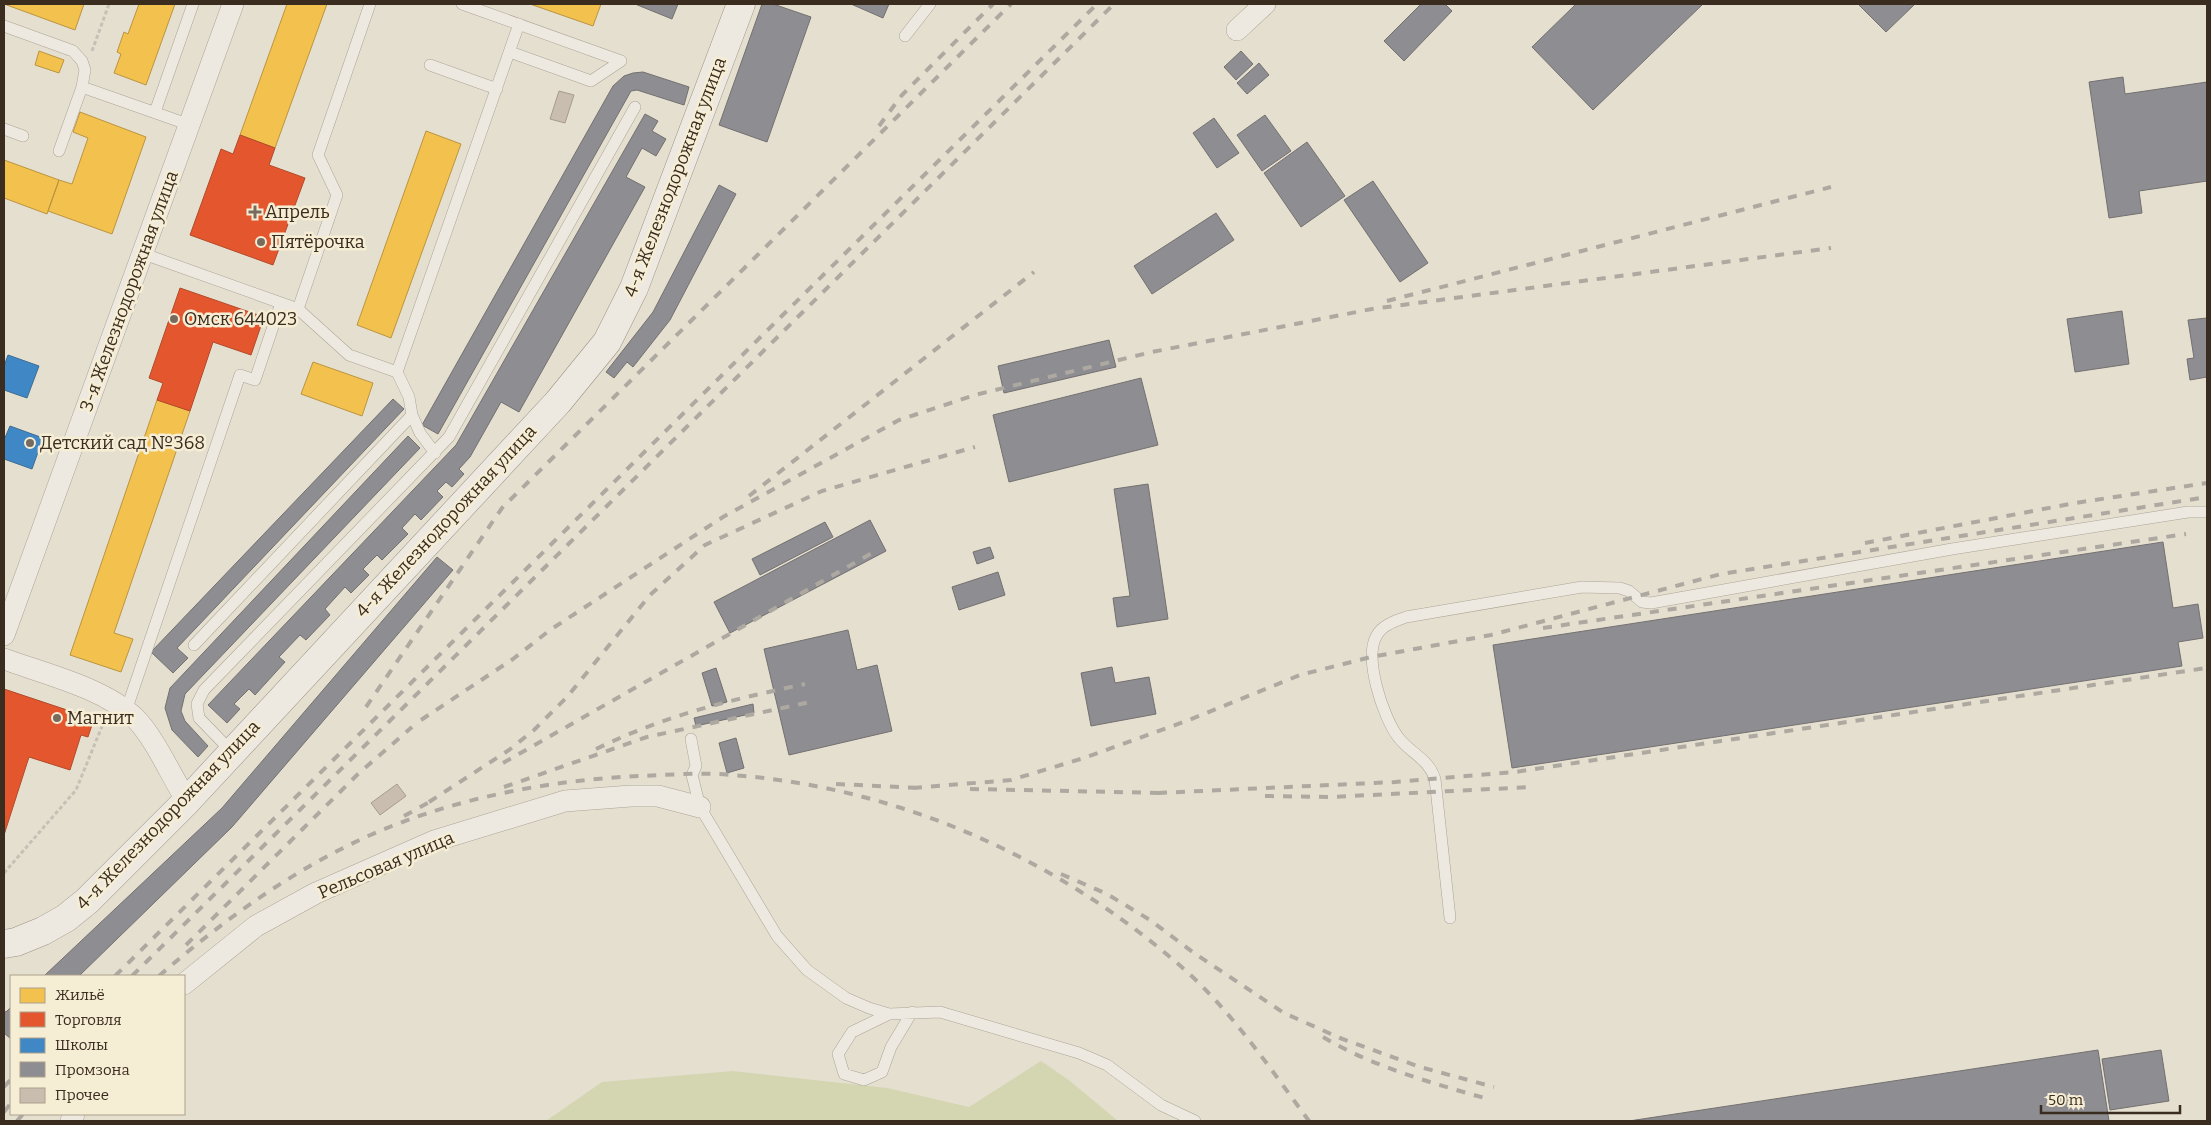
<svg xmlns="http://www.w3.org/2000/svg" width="2211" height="1125" font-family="Bitter,serif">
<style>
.green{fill:#d4d5b1}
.homes{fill:#f2c14e;stroke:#bb9440}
.shops{fill:#e4572e;stroke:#b14a2a}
.schools{fill:#3f88c5;stroke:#3e6c93}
.industry{fill:#8d8d92;stroke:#747070}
.building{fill:#c9bdb0;stroke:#a69b8e}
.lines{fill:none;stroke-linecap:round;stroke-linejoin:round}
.lane-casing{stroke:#aba497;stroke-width:12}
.street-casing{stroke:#aba497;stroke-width:22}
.secondary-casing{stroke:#9a9388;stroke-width:29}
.path{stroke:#c6c0b7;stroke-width:3;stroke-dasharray:4 2.5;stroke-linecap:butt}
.lane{stroke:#eee9e0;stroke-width:11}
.street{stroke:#eee9e0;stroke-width:21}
.secondary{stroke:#eee9e0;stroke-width:28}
.rail{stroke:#ada9a1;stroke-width:4;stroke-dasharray:9 9;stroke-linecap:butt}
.poi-dot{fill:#766b5d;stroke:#f6edd5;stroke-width:2}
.labels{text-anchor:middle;stroke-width:5;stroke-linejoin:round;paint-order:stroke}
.street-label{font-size:18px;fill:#3a2c1f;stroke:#f6edd5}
.poi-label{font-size:18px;fill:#3a2c1f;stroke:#f6edd5;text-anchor:start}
</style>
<rect width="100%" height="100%" fill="#e5dfcf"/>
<path class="green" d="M1041,1061L1070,1081L1118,1121H546L602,1082L733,1071L887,1088L969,1107Z"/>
<path class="homes" d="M4,4H84L75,30Z
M139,4H175L146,85L114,73L121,54L117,52L124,32L128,34Z
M287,4H327L275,148L240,135Z
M530,4H601L593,26Z
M39,51L64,60L59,73L35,65Z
M80,112L146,137L112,234L48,211L59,180L72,184L88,138L73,132Z
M426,131L461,144L391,338L357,325Z
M4,160L59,180L47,214L4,198Z
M313,362L373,383L362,416L301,394Z
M157,400L190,411L114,633L133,639L121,672L70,655Z"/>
<path class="shops" d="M240,135L275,148L269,165L305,178L273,265L190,235L221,149L233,154Z
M180,288L264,317L251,355L213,342L190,411L157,400L163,383L149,378Z
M4,689L94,719L88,737L81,735L70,770L29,757L4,835Z"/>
<path class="schools" d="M8,355L39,366L27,398L4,390V366Z
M10,426L43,438L32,469L4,459V440Z"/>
<path class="industry" d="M635,4H678L672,19Z
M762,4H773L811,17L767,142L719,125Z
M851,4H889L883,18Z
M1421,4H1445L1452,11L1404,61L1384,41Z
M1576,4H1703L1593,110L1532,47Z
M1858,4H1915L1886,32Z
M1241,51L1253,64L1236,80L1224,67Z
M1259,63L1269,75L1247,94L1237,83Z
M643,72L689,87L684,105L637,90L631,91L438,434L422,425L613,86L624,76L633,73Z
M2123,77L2125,94L2207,82V181L2139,191L2142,213L2109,218L2089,82Z
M645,114L658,121L652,131L666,139L656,156L642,148L626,177L645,187L519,412L501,402L470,457L459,469L464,474L452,487L446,482L437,491L443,497L421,520L415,514L402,528L408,534L382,560L377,555L363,569L369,575L351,593L345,587L325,609L330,615L306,640L300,635L279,657L285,662L255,695L249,689L234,704L240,709L227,723L208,705L456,445Z
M1265,115L1291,151L1262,171L1237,135Z
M1214,118L1239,153L1217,168L1193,133Z
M1307,142L1345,196L1301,227L1264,173Z
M1373,181L1428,263L1400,282L1344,200Z
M719,185L736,194L670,320L633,367L627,362L614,378L606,372L653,312Z
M1216,213L1234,240L1152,294L1134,266Z
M2122,311L2129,364L2075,372L2067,319Z
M2207,318V377L2190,380L2187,359L2194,358L2188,320Z
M1109,340L1116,367L1004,393L998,366Z
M1141,378L1158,445L1009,482L993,415Z
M393,399L404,409L177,648L188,658L173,673L151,652Z
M408,436L420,448L185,694L181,711L185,721L208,746L198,757L172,730L165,708L170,688Z
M1148,484L1168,619L1117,627L1113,598L1130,596L1114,489Z
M870,520L886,551L730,633L714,602Z
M825,522L833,537L760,575L752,559Z
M2163,542L2173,608L2198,604L2203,638L2178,642L2182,666L1512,768L1493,645Z
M990,547L994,558L977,564L973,552Z
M437,557L453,570L232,827L79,976H44L222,808Z
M998,572L1005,595L959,610L952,587Z
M848,630L857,670L877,665L892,731L789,755L764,649Z
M1112,667L1115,683L1149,677L1156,714L1091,726L1081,673Z
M716,668L727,702L712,706L702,673Z
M753,704L754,713L696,726L694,718Z
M736,738L744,768L727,773L719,743Z
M11,1007V1039L4,1033V1011L6,1012Z
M2098,1050L2109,1121H1629Z
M2161,1050L2169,1101L2110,1110L2102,1059Z"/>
<path class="building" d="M559,91L574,95L565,123L550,119Z
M397,784L406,796L380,815L371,803Z"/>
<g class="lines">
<defs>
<path id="lane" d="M462,4L621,61
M4,26L73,51L82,61L85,70L82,87
M905,36L930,4
M510,52L591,81L621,61
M430,65L497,89
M155,112L193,4
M4,129L23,136
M59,151L82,87L190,125
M144,254L298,309L349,355L397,372L409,397L412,415L194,645
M298,309L337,195L318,155L370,4
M397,372L519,24
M412,415L420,433L435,453
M126,711L240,375L255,380L281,303
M691,739L696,766L692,775L700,807L777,936L807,970L846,998L869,1008L889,1014L940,1012L1079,1053L1107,1065L1161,1105L1195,1121
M232,752L199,718L197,704L204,690L449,437L635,107
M1450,918L1435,779C1429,759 1410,753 1398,737C1383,717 1363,657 1377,635C1382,625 1396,621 1406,617L1582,587L1620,588L1629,591L1642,602L1651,603L1952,549L2188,512H2207
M889,1014L852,1032L838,1054L844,1074L864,1080L882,1072L891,1047L912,1012"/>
<path id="street" d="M1237,30L1265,4
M4,635L233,4
M4,659C45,674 105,688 136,719C156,740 171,776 187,801
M184,984L256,926L316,893L434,841L565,801L631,796H658L700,807
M71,1121L74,1114"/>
<path id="secondary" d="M4,944L16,942L43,931L66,918L87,901L187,801L558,402L607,342L634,288L741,4"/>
</defs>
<use href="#lane" class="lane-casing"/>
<use href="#street" class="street-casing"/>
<use href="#secondary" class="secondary-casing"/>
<path class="path" d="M92,51L109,4
M4,873L76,790L105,719"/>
<use href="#lane" class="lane"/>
<use href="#street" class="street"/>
<use href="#secondary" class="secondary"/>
<path class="rail" d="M879,126L902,95L993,4
M1387,301L1831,187
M749,496L1034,272
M1865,543L2075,503L2207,483
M1543,628L2186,534
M366,707L502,508L1011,4
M421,720L513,659L550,630L723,517L899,420L975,395L1152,352L1372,309L1831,248
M596,749C666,715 730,700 805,684
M503,763L872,553
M836,784L920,788
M504,787L647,737L810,702
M913,788L1011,780L1084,758L1189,720L1300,675L1371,657L1491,635L1721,574L2207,497
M970,789L1163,793
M1158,793L1395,782L1515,772L2206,668
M1265,796L1331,797L1532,787
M429,802L509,750L534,730L567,697L650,595L705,545L822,491L975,447
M404,816L435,799
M1061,874L1107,894L1150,920L1194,953L1284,1013L1340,1038L1420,1067L1494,1087
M186,945L358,774L412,727
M115,976L1097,4
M132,976L1114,4
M159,976C228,916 306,860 392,826C471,795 555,780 639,776C669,775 701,772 732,775C896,787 1053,856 1177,963C1229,1007 1269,1067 1309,1121
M1323,1037C1373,1067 1432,1083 1488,1099
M4,1087L11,1079
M4,1112L11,1103
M17,1121L23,1114"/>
</g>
<g class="poi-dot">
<path d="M252.5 204.5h5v5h5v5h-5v5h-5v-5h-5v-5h5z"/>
<circle cx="261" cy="242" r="5"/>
<circle cx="174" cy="319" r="5"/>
<circle cx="30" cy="443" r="5"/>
<circle cx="57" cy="718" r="5"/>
</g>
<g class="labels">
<g class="street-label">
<text transform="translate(675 177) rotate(-69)" y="6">4-я Железнодорожная улица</text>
<text transform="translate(129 291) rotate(-70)" y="6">3-я Железнодорожная улица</text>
<text transform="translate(446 521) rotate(-47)" y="6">4-я Железнодорожная улица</text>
<text transform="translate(168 815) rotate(-46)" y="6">4-я Железнодорожная улица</text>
<text transform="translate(386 865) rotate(-23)" y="6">Рельсовая улица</text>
</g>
<g class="poi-label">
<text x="265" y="218">Апрель</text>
<text x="271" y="248">Пятёрочка</text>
<text x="184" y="325">Омск 644023</text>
<text x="40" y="449">Детский сад №368</text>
<text x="67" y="724">Магнит</text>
</g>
</g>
<rect width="2211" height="1125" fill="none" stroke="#3a2c1f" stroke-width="10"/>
<rect x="10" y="975" width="175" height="140" fill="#f6edd5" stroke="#aba08c"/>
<rect x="20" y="988" width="25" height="15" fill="#f2c14e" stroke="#aba08c"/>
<text x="55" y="1000" font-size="15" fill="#3a2c1f">Жильё</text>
<rect x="20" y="1012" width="25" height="15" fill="#e4572e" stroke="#aba08c"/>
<text x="55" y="1025" font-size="15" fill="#3a2c1f">Торговля</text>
<rect x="20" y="1038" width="25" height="15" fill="#3f88c5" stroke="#aba08c"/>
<text x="55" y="1050" font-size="15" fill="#3a2c1f">Школы</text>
<rect x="20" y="1062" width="25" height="15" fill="#8d8d92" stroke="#aba08c"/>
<text x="55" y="1075" font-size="15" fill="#3a2c1f">Промзона</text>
<rect x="20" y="1088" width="25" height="15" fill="#c9bdb0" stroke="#aba08c"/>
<text x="55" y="1100" font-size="15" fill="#3a2c1f">Прочее</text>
<path d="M2041 1105v8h139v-8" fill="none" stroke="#3a2c1f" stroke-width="2.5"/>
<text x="2048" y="1105" font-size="15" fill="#3a2c1f" stroke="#f6edd5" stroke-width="4" paint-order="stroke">50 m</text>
</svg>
